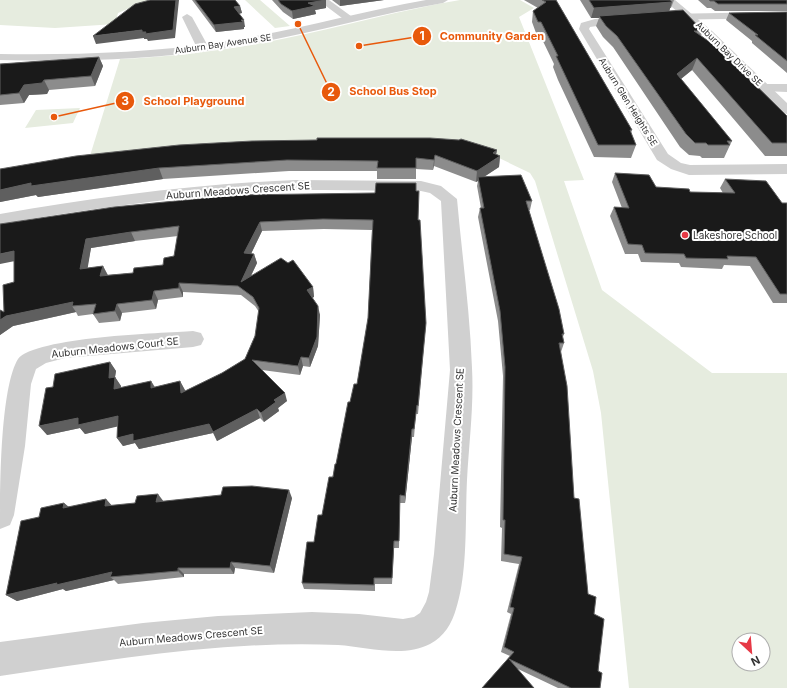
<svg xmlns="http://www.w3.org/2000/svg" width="787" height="688" font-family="Inter,sans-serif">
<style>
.green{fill:#e6ecdf;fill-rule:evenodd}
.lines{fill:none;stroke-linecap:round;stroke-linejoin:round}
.minor{fill:#d0d0d0;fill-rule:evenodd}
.tertiary{fill:#d0d0d0;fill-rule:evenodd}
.wall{fill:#8c8c8c;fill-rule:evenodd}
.shaded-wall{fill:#5f5f5f}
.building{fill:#1a1a1a;stroke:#5f5f5f;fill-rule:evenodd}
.poi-dot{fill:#e63946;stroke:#fff;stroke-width:1.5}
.labels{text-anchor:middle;stroke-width:4;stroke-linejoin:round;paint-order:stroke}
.far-street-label{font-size:9px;fill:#333;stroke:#fff}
.street-label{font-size:10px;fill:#333;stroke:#fff}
.poi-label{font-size:10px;fill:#333;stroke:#fff;text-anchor:start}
.leader{fill:none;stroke:#e8590c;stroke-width:1.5}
.callout-dot{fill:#e8590c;stroke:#fff;stroke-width:1.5}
.mark-label{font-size:12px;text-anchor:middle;font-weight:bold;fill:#fff}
.callout-label{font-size:11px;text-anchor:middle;font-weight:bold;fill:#e8590c;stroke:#fff;stroke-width:4;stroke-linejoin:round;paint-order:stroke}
</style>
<rect width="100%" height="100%" fill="#fff"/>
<path class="green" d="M0,0H149L118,13L115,24L55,28L0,25Z
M245,0H260L290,26L275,28Z
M460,0H520L534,8L519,17L584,180L564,181L602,290L712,373H787V688H629L601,413L593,371L535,181L530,173L472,145L89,159L120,59C174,57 229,50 282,39C342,27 400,10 460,0ZM739,640H763V664H739Z
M80,108L73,123L25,128L36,110Z"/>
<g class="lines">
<path class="minor" d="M318,0H329L355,19L350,22L346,21Z
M787,12V18L664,20L659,17L664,14Z
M187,14L192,17L209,48L207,50H199L197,48L182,17Z
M628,16L632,17L633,19L632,21L590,27L589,29L668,154L681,163L690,165L787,164V174L689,175L671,169L657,160L579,29L581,23L595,19Z
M765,84H787V92L761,91L759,88L761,85Z
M296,180L421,181L441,186L457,199C462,255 470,312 472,368C474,405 469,443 467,480C465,519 468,572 456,609C452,623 444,637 430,644C403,658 367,647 338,645C225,640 112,660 0,676V642L143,623L218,616L312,612L359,614L403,619L414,617L420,613L426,602L429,592L434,554L450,370L441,201L430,193L421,191C367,191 312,188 258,192C171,197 85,210 0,224V214C98,197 196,184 296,180Z
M193,331L201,333L204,339L201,345L193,347L65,358L46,363L36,369L31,384L25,446L14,515L10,525L0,529C0,489 0,389 18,359C35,337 162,333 193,331Z"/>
<path class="tertiary" d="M426,0H448L443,3C368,16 296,38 221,49C147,60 74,62 0,60V54C74,55 148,53 221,42C290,32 357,12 426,0Z
M664,0H675L712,31L787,103V114L782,113L704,35Z"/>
</g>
<path class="wall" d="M192,0H235L240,6L242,13L239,14L245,27H244V29L216,32Z
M272,0H325L326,8L315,10L316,14L293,19L283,12Z
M332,0H384L340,6Z
M524,0H556L632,130L631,133L636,145L631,158L594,157L558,80L553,67L554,64L539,33H536L532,22L533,11L538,8Z
M580,0H674L671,8H670L669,11L703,31L701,36L787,116V156H765L692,70L681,79L732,141L730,145L724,158H702L700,156L689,155L680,147L613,47L603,37L596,26L599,18H591Z
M698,0H787V11H715L711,8H707Z
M787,12V73L752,43V41L726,20L729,13Z
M99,57L103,66L95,86L49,90L47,94L29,95L24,103L0,105V64Z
M497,150L496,154L500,156L499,167L484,177L532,201L530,210H529L564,334L563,337L564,343L561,352L574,498L588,594L594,614L600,688H558L518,669L482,688L510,656L501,652L511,614L507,612L519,564L501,561L502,528L500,527L503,376L498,321L478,217L480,208H481L477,186L478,181L476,182L434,166L433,170L416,169V179H377V171H289L163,179L38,197L36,195L0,202V169Z
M615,173L656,187L690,192L723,193L720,188L725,179L782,203H787V303H773L750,266L724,265L722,269L681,267L679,263L641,262L638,254H625L610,216L614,207L622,208L612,182Z
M416,191L426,323L418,414H416L414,437H412L405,503H400L399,548H394L392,584H375V591L304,589L302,583L314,542L336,464L350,402L357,384L368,318L372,230L324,229L262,231L251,254H254L257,263L251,276L313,287L314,297L312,298L320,315L318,346L310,367L303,366L300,375L262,370L287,401L278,408L279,411L264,422L260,418L217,441L213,433L139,449L135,443L123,446L117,438V426L85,434L80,428L47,435L53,387L110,362L116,371L115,377L121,386V388L151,381L155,387L180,381L185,391L222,373L245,359L255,336L259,312L255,306L241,295L183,292V297L158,300L156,309L122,313L120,321L99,323L93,314L78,316L76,312L13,326L0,335V310L4,312L14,282V262L0,224L375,193ZM178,236L174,256L163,265L133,273L108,275L103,266L87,268L91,248L135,241Z
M292,498L274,573L235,568L234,574H184V577L118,584L114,580L66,591L63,589L17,601L6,595L39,517L64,503L69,507L106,499L112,506L163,501Z"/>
<path class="shaded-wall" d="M176,0H179L175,38L148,41L147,39H144V38L96,44L93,36L142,30Z
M326,0V8L315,10L316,14L293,19L292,11L308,3Z
M340,0H384L340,6Z
M672,2L669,12L599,16V18H591L594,8Z
M240,6L242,13L236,14L234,7Z
M244,20L245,27H244V29L216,32L214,25Z
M99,57L103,66L95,86L91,76Z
M697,58L692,70L672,86L677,74Z
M44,80L49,90L47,94L29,95L24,103L19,93L24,85Z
M497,150L495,160L500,156L499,167L479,180L478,177V181L476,182L477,171L493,153Z
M435,155L434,166L433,170L434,160Z
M159,168L163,179L38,197L36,195L0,202V190L31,183Z
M260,222L262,231L247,262L244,253Z
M131,232L135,241L91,248L86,278L80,269L86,239Z
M14,251L20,260L0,264V254Z
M254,254L257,263L244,290L241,282Z
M103,266L108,276H100Z
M179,283L183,292V297L179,288Z
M313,287L314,297L308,299L307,290Z
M154,291L158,300L156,309L152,300Z
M73,302L72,306L76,312L13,326L0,335V320L6,316Z
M117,304L122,313L120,321L115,311Z
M318,306L320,315L318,346L310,367L309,358Z
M301,357L303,366L300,375L298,366Z
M110,362L116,371L115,377L121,386L120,398L114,389L109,378Z
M151,381L156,390L151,388Z
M180,381L185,390V402L181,393Z
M285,393L287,401L278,408L279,411L264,422L261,413L274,400Z
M257,409L260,418L217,441L213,432Z
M118,416L124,425L85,434L80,428L47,435L39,426L78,418Z
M209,424L213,433L139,449L135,443L123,446L117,438L133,434Z
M412,429V437L405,503V496Z
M289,490L292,498L274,573L270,566Z
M158,494L164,502H156Z
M106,499L113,507L105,506Z
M64,503L72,510L63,508Z
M231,562L235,568L234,574L230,568Z
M178,568L184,574V577L178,571Z
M112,572L110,577L114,580L66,591L63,589L17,601L6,595L57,583Z"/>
<path class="building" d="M150,0H176L173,30L145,34L146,32H142V30L93,36L135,4Z
M195,0H235L240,6L234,7L244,20H241L243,22L214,25Z
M278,0H326L308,3L315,6L292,11L281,4Z
M542,0H556L632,130H630L636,145H598L556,56H558L541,22H538L533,11L546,2Z
M589,0H670L672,2L594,8Z
M709,0H787V4H718L714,1H710Z
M683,10L703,31H694L717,47L787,116V143H772L697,58L677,74L732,141H727L730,145H708L706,143H695L686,134L617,36L606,26L599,16Z
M787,12V61L755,35H758L729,13Z
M99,57L91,76L44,80L42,83L24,85L19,93L0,95V64Z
M317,138H430L459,140L461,139L497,150L493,153L500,156L477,171L435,155L434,160L416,158V168H377L378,161L287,160L159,168L31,186V183L0,190V169L76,156L179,145L252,141L317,140Z
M615,173L649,175L656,187L689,189L690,192L735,193L725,179L766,181L782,203H787V294H780L756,257L727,256L728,259L686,258L684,254L645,253L642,245L628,244L614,207L629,208Z
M521,175L532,201H526L559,309L564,334H562L564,343H559L567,386L574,498L579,499L588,594L596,597L594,614L604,619L598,671L602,673L600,688H571L509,659L534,688H482L514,652L504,647L514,608L510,607L522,557L504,554L505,520H503L505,367L500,311L480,208H484L478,177Z
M376,183H416V191H419L418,220H420L426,323L418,406L417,405L414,429H412L405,496L400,495L399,541H394L392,578H374V585L302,583L307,542H314L318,515H322L329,477H333L335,464H336L348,402H350L354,384H357L368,318L373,220L323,219L260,222L244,253L254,254L241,282L281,258L288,263L293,260L313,287L307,290L318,306L317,337L309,358L301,357L298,366L252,360L285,393L274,400L276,402L261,413L257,409L213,432L209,424L133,441V434L117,438L118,416L78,425V418L39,426L46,388L53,387L55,374L110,362L109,378L115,377L114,389L151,381V388L180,381L181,393L222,373L245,359L255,336L259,308L253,297L238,286L179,283V288L154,291L152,300L117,304L115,311L93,314L96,304L72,306L73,302L6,316L0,320V310L4,312L3,285L14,282V251L0,254V224L114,207L236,195L375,193ZM179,226L174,256L164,258L163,265L134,268L133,273L100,276L103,266L80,269L86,239L131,232Z
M252,486L289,490L270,566L231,562L230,568H178V571L110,577L112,572L56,585L57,583L6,595L21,521L39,517L41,508L64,503L63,508L106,499L105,506L135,503L137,496L158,494L156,502L221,495L223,487Z"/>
<circle class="poi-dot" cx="685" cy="235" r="4"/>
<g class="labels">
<g class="far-street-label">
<text transform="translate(223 44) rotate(-8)" y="3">Auburn Bay Avenue SE</text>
<text transform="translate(729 54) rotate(44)" y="3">Auburn Bay Drive SE</text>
<text transform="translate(628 102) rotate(58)" y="3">Auburn Glen Heights SE</text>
</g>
<g class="street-label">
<text transform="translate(238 190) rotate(-4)" y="4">Auburn Meadows Crescent SE</text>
<text transform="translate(115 347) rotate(-6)" y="4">Auburn Meadows Court SE</text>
<text transform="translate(456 440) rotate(-87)" y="4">Auburn Meadows Crescent SE</text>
<text transform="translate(191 636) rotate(-5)" y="4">Auburn Meadows Crescent SE</text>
</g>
<g class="poi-label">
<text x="693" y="239">Lakeshore School</text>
</g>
</g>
<path class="leader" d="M359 46L422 36M298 24L331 92M54 117L125 101"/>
<g class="callout-dot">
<circle cx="359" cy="46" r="4"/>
<circle cx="298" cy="24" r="4"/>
<circle cx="54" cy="117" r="4"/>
<circle cx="422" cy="36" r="10"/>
<circle cx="331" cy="92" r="10"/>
<circle cx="125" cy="101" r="10"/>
</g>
<g class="mark-label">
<text x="422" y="40">1</text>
<text x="331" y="96">2</text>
<text x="125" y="105">3</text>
</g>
<g class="callout-label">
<text x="492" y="40">Community Garden</text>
<text x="393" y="95">School Bus Stop</text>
<text x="194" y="105">School Playground</text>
</g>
<g transform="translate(751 652) rotate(154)"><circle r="19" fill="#ffffff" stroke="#adadad"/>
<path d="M0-3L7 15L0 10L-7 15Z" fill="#e63946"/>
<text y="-6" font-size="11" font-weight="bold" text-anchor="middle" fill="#333333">N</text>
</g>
</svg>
